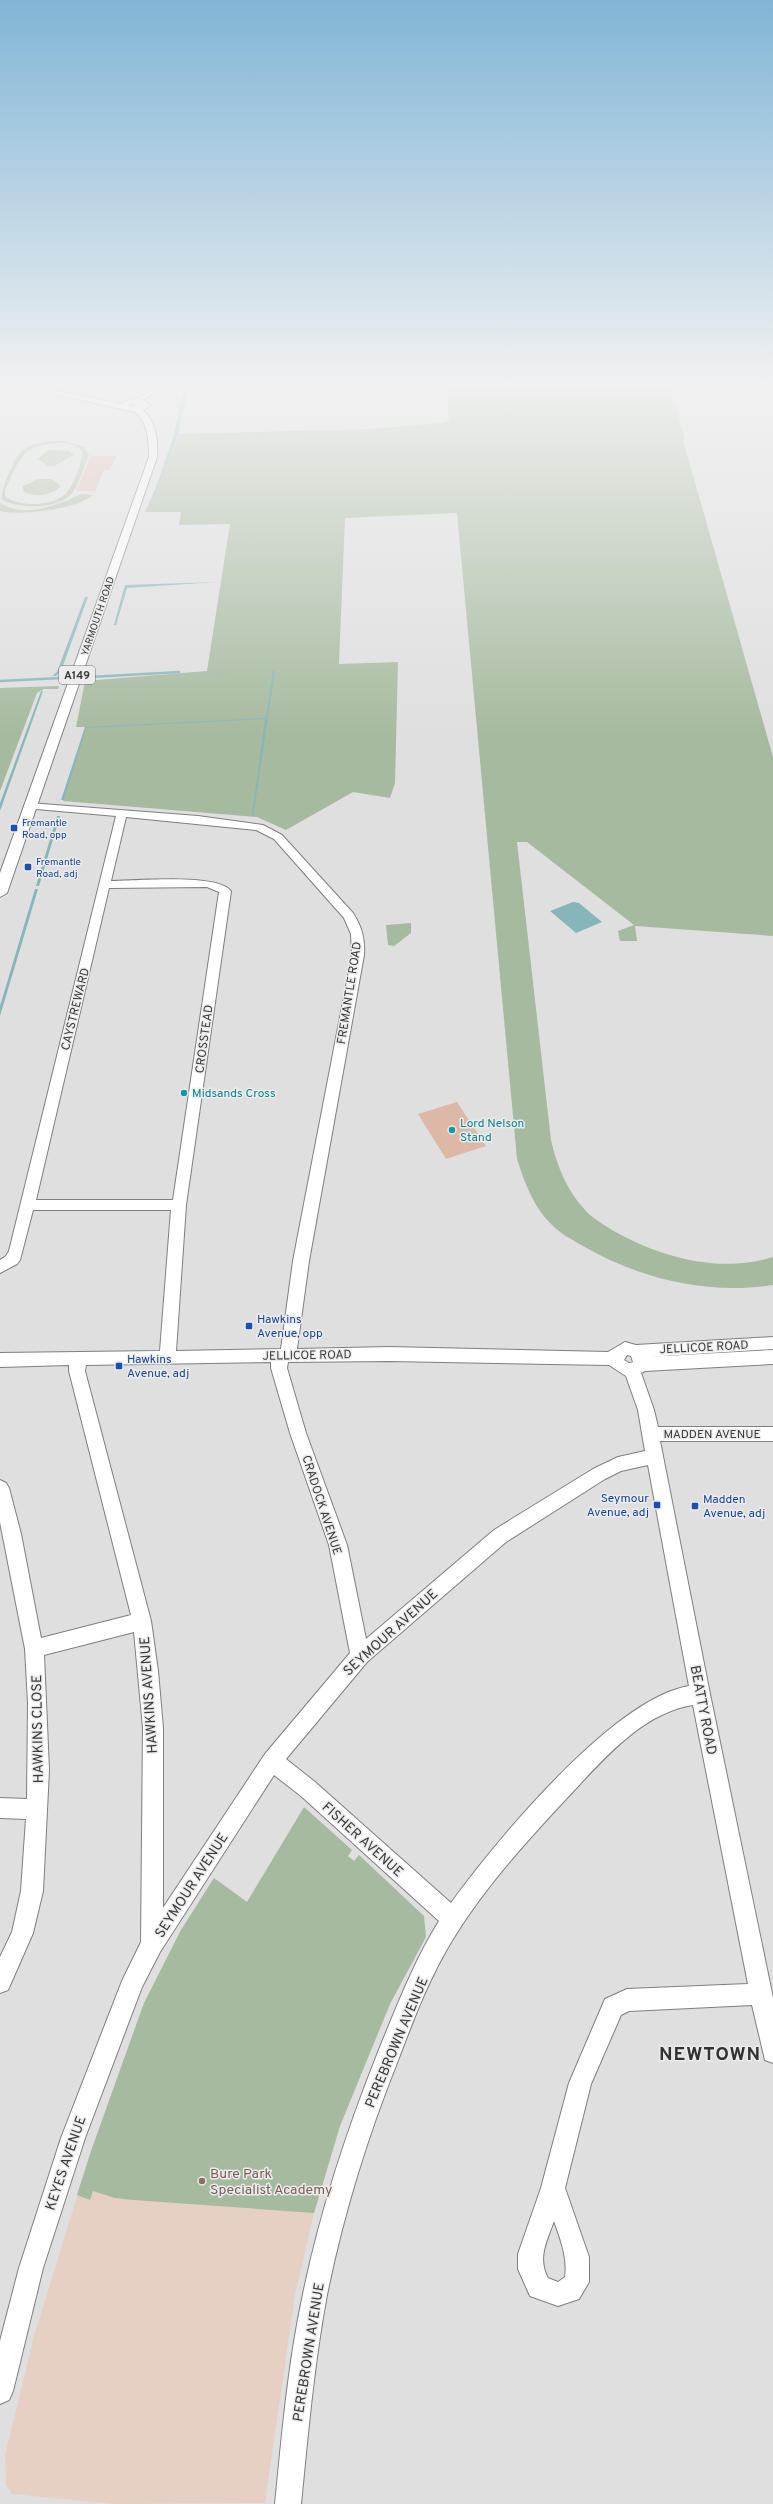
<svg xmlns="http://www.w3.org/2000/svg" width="773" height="2504" font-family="Overpass,sans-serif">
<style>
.education{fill:#e6d0c4}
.green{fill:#a6ba9f;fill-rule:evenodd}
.water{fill:#87b6ba}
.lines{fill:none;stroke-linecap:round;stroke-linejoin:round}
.stream{stroke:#87b6ba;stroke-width:2.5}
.building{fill:#deb8a7}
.minor-casing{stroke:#7f7f80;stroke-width:2}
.major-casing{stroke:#7f7f80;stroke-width:2}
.minor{fill:#fff;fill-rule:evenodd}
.major{fill:#fff;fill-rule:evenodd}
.transit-dot{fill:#1a4fb4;stroke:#ececed;stroke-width:1.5}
.culture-dot{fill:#0f9aa8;stroke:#ececed;stroke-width:1.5}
.education-dot{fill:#8d6e63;stroke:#ececed;stroke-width:1.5}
.labels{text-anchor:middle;stroke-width:3;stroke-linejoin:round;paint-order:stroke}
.far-street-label{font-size:10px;fill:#393a3a;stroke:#ececed}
.far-transit-label{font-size:10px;fill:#164399;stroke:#ececed;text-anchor:start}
.shield{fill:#ececed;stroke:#6f6f70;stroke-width:1}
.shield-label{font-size:11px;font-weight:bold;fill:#393a3a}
.street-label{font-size:12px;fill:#393a3a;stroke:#ececed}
.culture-label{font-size:12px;fill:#0d838f;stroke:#ececed;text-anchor:start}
.transit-label{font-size:12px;fill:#164399;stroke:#ececed;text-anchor:start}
.near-street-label{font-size:14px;fill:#393a3a;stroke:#ececed}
.near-education-label{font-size:14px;fill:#785e54;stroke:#ececed;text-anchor:start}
.near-district-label{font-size:19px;font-weight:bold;letter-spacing:1px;fill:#323233;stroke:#ececed}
</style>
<rect width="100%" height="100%" fill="#dfdfe0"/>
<path class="education" d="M214,1878L390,2004L340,2126L314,2213L295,2295L265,2503L113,2504L12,2494L6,2485L5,2455L34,2336L91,2151L144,2003L181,1930Z"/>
<path class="green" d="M446,386H670L685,438L683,440L773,757V936L635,926L637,941H620L618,931L634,925L527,842H517L551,1140C557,1166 567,1191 585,1210C592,1218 603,1224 612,1230C659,1257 719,1274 773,1257V1285C707,1295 640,1279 583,1246C571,1239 559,1233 550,1223C533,1206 524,1181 517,1159L457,513L345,518L339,664L398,662L395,783L390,798L353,792L286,830L257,817L63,801L85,727H76L85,681L207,671L230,524L179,525L181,512H145L180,434L367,429L442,423L449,421Z
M63,441L84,447L89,455C84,466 80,482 73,492C60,510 19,509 2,500C0,491 15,455 24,449C35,442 50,441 63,441ZM57,443C67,443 80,444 83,453C80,464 75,482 68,491C57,507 19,508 5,496V490C19,461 21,445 57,443Z
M54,450L69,451L74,455L54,466H48L38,459L47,451Z
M38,479H52L61,486C52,496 34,498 23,491V486Z
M81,494L93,495C78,509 20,516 0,511V503C24,519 59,505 81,494Z
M59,686L58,689H44L37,693L0,791V688Z
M411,923V933L394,946L388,945L386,925Z
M304,1807L352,1850L348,1856L354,1861L359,1855L424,1916L426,1937L390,2004L340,2126L314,2213L133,2200L115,2198L93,2191L90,2200L77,2195L91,2151L144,2003L181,1930L214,1878L247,1902Z"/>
<path class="water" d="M187,386H190L181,416L179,435L367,430L178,436L148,511L173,438L181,401Z
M217,582L127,588L116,625H114L125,585Z
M85,597H88L61,671L56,676H52L57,672Z
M271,670L84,679L275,670L253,817L252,814L265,719L86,728L64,800H61L85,727L266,718L273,671Z
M41,691H43L0,811V803Z
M57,816H60L39,886H36Z
M35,889H38L0,1016V1006Z
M573,902L579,903L602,922L576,933L550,911Z"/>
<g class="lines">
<path class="stream" d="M90,677L179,672
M0,681L61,678"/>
</g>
<path class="building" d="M91,456H117L110,470H104L95,491H76Z
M457,1102L486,1146L446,1159L418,1114Z"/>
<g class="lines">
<defs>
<path id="minor" d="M161,386H168L136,403L131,402Z
M29,803L198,816L263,825L282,835L353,913C362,927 365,939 364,955L309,1261L297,1349L389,1347L608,1352L625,1342L636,1345L773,1337V1349L647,1357L773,1350V1364L645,1371L641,1373L654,1410L658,1427H773V1441H660L710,1694L773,1998V2063L765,2060L752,2005L629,2011L621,2015L591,2084L565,2188L589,2257V2282L579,2299L558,2306L530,2296L518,2269V2254L541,2188L569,2083L605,1999L627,1989L748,1984L693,1705C641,1713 601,1762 567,1798C526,1842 484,1888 453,1939C429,1978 413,2021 397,2063C367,2138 343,2216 327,2295C314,2364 308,2434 301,2504H275C282,2434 288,2363 303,2294C320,2211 347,2130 378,2052C396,2008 414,1961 439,1921L301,1796L274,1775L160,1952L142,1987L85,2138L43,2268L13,2391L9,2400L0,2404V2341L19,2268L61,2138L122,1981L141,1942L143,1728L134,1632L44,1655L49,1770L43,1891L33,1933L8,1990L0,1993V1957L12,1932L21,1891L26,1819L0,1818V1798L27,1799L28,1703L25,1649L0,1522V1480L6,1483L9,1488L21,1534L41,1638L131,1615L69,1371V1365L0,1367V1353L160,1351L171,1210H33L20,1260L17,1264L0,1273V1260L6,1256L9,1251L116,816L25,808L24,806ZM126,817L256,830L274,839L344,918L351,934L352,955L293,1261L281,1349L176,1351L186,1205L231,891C218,873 134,881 111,881ZM207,887L219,892L173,1200H36L109,888ZM627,1355L631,1356L633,1362L629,1363L624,1360ZM389,1361L609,1365L626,1376L638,1410L645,1451L618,1457L593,1469L494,1530L366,1639L347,1545L306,1433L287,1368L288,1362ZM271,1362V1368L290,1433L329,1545L350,1653L265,1754L163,1908V1728L158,1671L151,1621L85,1371L86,1365ZM648,1465L689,1686C614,1698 495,1842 451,1903L315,1782L286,1759L367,1662L506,1542L605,1479L621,1471ZM554,2221C560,2238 568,2258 565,2277L558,2282L548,2278C537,2258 547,2241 554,2221Z"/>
<path id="major" d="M19,386H33L121,404C130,397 143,397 150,406L143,410C156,422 158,440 157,457L7,893L0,897V873L149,457C149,441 148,422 135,412ZM132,404L140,405L128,406Z"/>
</defs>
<use href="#minor" class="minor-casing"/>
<use href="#major" class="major-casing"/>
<use href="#minor" class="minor"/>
<use href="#major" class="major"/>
</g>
<linearGradient id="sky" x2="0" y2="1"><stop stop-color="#81b5d6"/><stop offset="0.52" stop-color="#f1f1f1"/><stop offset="1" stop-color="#f1f1f1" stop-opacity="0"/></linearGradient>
<rect width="773" height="736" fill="url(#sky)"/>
<g class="transit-dot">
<rect x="10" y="824" width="8" height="8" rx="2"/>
<rect x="24" y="863" width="8" height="8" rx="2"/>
<rect x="245" y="1322" width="8" height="8" rx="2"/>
<rect x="115" y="1362" width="8" height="8" rx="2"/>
<rect x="653" y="1501" width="8" height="8" rx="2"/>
<rect x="691" y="1502" width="8" height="8" rx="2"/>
</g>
<g class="culture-dot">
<circle cx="184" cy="1093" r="4"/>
<circle cx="452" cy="1130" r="4"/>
</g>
<circle class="education-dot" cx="202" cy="2181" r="4"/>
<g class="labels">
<g class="far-street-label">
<text transform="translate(97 616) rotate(-71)" y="4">YARMOUTH ROAD</text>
</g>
<g class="far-transit-label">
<text x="22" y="826">Fremantle<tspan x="22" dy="12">Road, opp</tspan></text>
<text x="36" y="865">Fremantle<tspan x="36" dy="12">Road, adj</tspan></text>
</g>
<rect class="shield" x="59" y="666" width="36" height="18" rx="3"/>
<g class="shield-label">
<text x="77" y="679">A149</text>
</g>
<g class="street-label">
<text transform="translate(349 993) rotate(-81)" y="4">FREMANTLE ROAD</text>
<text transform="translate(75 1009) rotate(-76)" y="4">CAYSTREWARD</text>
<text transform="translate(204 1039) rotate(-82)" y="4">CROSSTEAD</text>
<text transform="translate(704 1347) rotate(-3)" y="4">JELLICOE ROAD</text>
<text transform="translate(307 1355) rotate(-1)" y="4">JELLICOE ROAD</text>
<text x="712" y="1438">MADDEN AVENUE</text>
<text transform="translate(322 1505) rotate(72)" y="4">CRADOCK AVENUE</text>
</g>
<g class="culture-label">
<text x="192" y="1097">Midsands Cross</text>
<text x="460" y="1127">Lord Nelson<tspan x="460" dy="14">Stand</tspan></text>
</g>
<g class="transit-label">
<text x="257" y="1323">Hawkins<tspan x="257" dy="14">Avenue, opp</tspan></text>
<text x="127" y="1363">Hawkins<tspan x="127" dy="14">Avenue, adj</tspan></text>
<text x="649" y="1502" text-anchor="end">Seymour<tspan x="649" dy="14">Avenue, adj</tspan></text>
<text x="703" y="1503">Madden<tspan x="703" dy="14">Avenue, adj</tspan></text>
</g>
<g class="near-street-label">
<text transform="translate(390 1632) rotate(-42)" y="5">SEYMOUR AVENUE</text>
<text transform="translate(148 1695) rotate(-94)" y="5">HAWKINS AVENUE</text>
<text transform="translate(704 1710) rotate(79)" y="5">BEATTY ROAD</text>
<text transform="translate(37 1729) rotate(-91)" y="5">HAWKINS CLOSE</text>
<text transform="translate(363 1839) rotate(42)" y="5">FISHER AVENUE</text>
<text transform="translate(191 1885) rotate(-57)" y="5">SEYMOUR AVENUE</text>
<text transform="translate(396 2042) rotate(-67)" y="5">PEREBROWN AVENUE</text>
<text transform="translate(65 2163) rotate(-71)" y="5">KEYES AVENUE</text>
<text transform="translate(308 2352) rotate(-81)" y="5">PEREBROWN AVENUE</text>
</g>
<g class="near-education-label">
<text x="210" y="2178">Bure Park<tspan x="210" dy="16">Specialist Academy</tspan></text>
</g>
<g class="near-district-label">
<text x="710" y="2060">NEWTOWN</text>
</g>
</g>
</svg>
